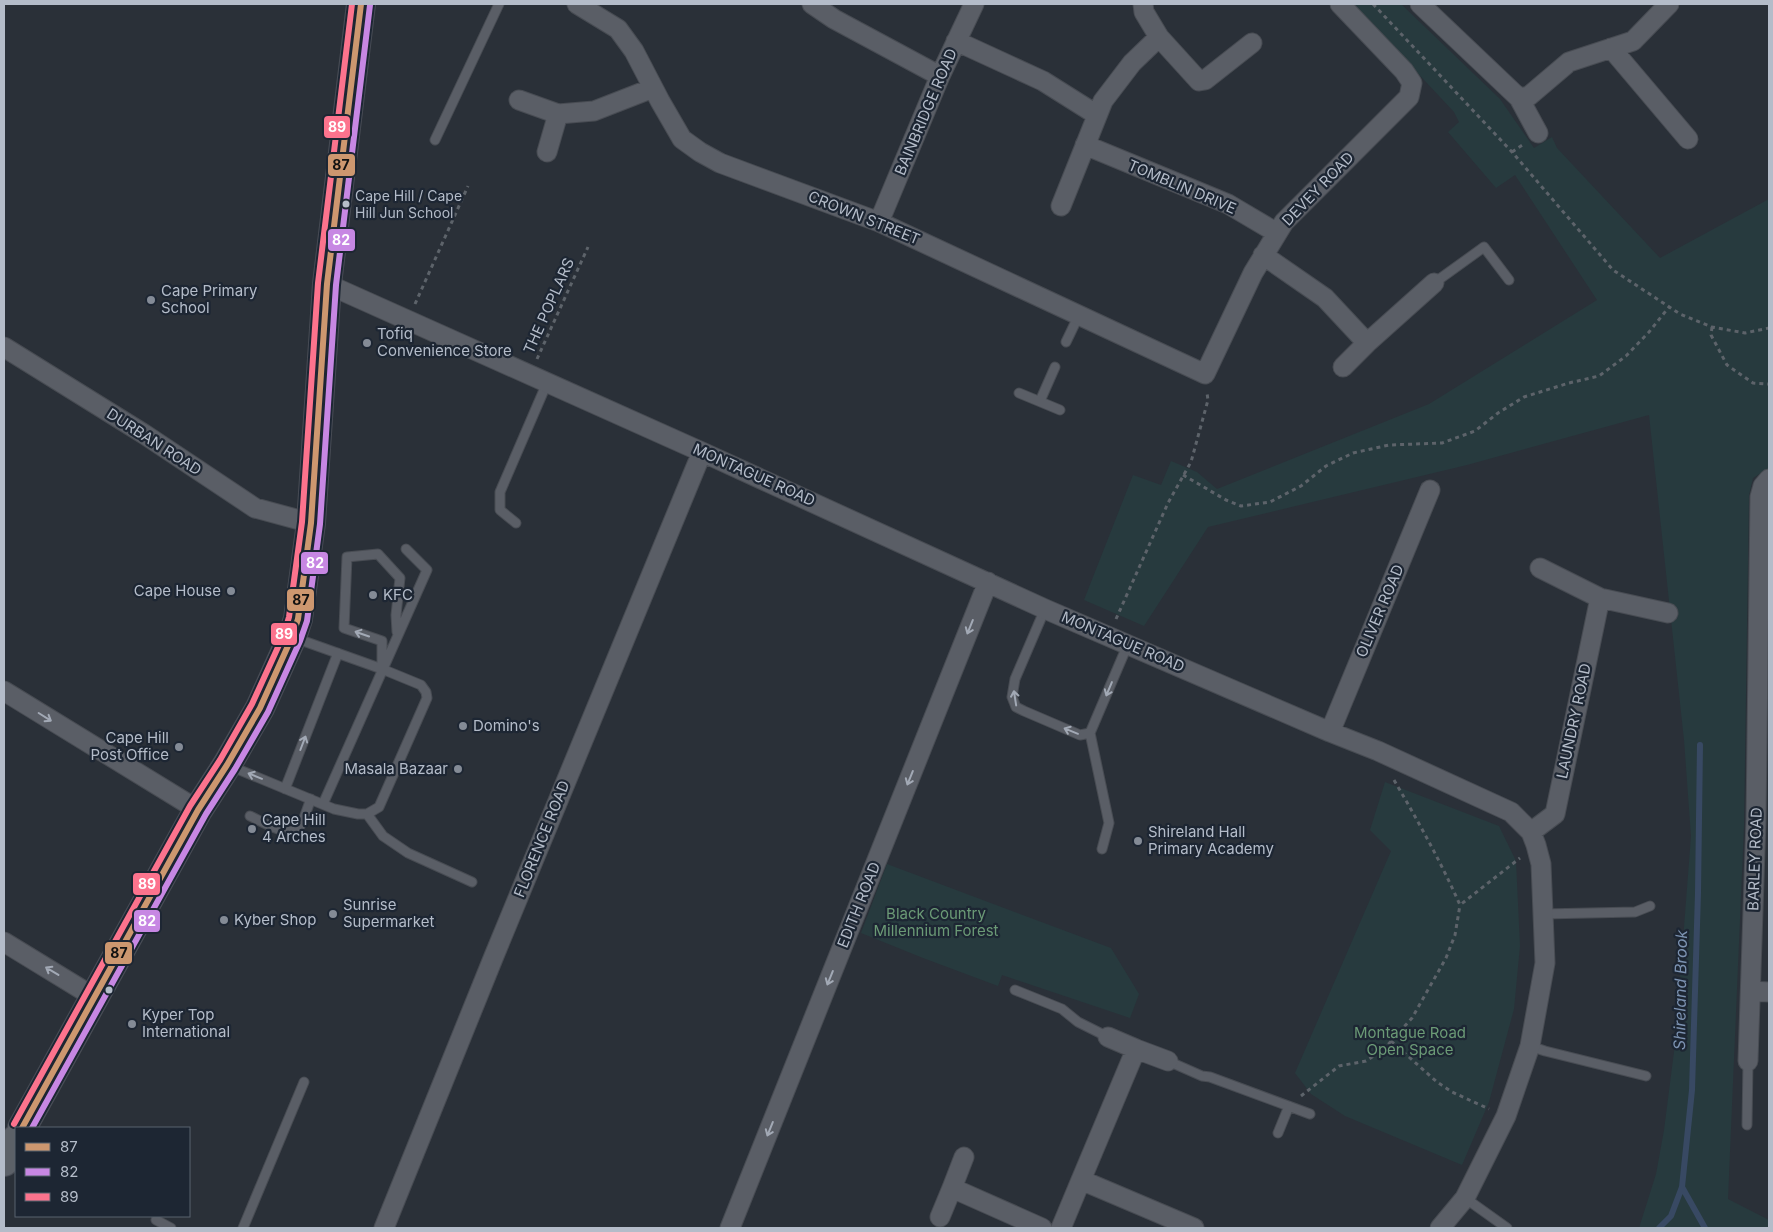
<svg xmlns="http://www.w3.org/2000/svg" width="1773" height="1232" font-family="Inter,sans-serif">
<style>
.green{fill:#273a3e}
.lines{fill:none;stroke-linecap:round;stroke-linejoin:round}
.stream{stroke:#384963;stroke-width:6}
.lane-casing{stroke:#484c53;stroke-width:11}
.street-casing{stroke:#484c53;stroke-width:21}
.primary-casing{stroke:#484c55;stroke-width:30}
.path{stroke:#5d636a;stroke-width:3;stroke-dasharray:4 4;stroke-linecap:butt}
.lane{stroke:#5a5e66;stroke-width:9}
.street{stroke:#5a5e66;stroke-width:19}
.primary{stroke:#5c6168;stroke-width:28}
.bus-1-casing{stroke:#1d2633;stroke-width:10}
.bus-2-casing{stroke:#1d2633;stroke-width:10}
.bus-3-casing{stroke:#1d2633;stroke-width:10}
.bus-1{stroke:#cd976f;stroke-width:6}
.bus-2{stroke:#c787e3;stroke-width:6}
.bus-3{stroke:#fc738d;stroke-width:6}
.oneway{stroke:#a2a9b5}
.bus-dot{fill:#b4bcc9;stroke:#1d2633;stroke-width:2}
.poi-dot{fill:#848b96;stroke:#1d2633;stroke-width:2}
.labels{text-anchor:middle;stroke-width:4.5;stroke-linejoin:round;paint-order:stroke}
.bus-label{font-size:14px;fill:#b4bcc9;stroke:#1d2633;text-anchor:start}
.street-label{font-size:15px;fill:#b4bcc9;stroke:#1d2633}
.poi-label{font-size:15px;fill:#b4bcc9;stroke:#1d2633;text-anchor:start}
.park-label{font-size:15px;fill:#6b9a76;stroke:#1d2633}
.water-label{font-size:16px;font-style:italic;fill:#7c92b1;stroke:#1d2633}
.line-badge{stroke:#1d2633;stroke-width:2}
.badge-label{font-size:14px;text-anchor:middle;font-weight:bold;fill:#fff}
.pale-badge-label{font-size:14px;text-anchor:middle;font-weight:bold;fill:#111}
</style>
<rect width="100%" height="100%" fill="#2a3038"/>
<path class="green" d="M1353,4H1401L1500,99L1534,148L1552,137L1557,148L1660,258L1769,199V468L1753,478L1749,495L1744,826L1728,1199L1769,1220V1228H1639L1656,1174L1664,1130L1675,1044L1691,836L1684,740L1649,415L1467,465L1208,527L1144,626L1084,600L1133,475L1161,485L1171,461L1197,472L1217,489L1429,404L1597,300L1515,175L1496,188L1448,132L1459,122L1454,112Z
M1385,782L1499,826L1516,861L1520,946L1514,1009L1489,1102L1462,1165L1345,1116L1311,1094L1295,1073L1391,851L1370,830Z
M887,864L1111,948L1139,994L1130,1018L1002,975L998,986L923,958L861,933Z"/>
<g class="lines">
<path class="stream" d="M1682,1187L1705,1228
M1659,1228L1671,1216L1682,1187L1692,1090L1698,893L1700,745"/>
<defs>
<path id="lane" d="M435,140L499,4
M1434,283L1484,247L1509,280
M1066,342L1079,315
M1019,393L1060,410
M1040,401L1055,367
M516,523L500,510V492L547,383
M1045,609L1015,679L1012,697L1016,707L1024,711L1080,735L1090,733
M382,666V641L344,628L347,557L378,554L400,578L396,615L397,632
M230,766L334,809L358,814H367L379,807L427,698L426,692L421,685L382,669L295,638
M285,789L338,653
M323,804L427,570L406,549
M367,814L383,836L408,853L472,882
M250,816C261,821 288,838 298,829C304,822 307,808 311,799
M1102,849L1109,823L1090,733L1128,644
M1543,914L1635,912L1650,906
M1015,990L1062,1009L1078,1022L1108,1037
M1530,1046L1545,1051L1646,1076
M1168,1061L1202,1076L1210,1077L1310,1114
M1747,1125L1748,1061
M1278,1133L1289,1106
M1465,1198L1507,1228
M156,1220L171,1228
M243,1228L304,1082"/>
<path id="street" d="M577,4L618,29L634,51L660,101L682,139L700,152L720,163L879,222L1205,374L1253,273L1284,222L1409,97L1412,83L1404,71L1340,4
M812,4L834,19L940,76
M1143,4L1144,12L1159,37
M1420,4L1519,98L1529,96L1569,62L1633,41L1669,4
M956,41L1043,81L1097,115
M1611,48L1688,139
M1519,98L1538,133
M519,100L558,114L594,111L653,88
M1085,145L1228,204L1277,233
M547,152L558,114
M1061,206L1103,101L1132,63L1159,37L1199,81L1205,80L1252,43
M879,222L940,76L974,4
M1263,255L1325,298L1367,343
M327,284L702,452L1045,609L1330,732L1378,751L1511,812L1531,832L1536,845L1541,864L1545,963L1530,1046L1506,1116L1465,1198L1440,1228
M4,347L144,434L255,508L311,523
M1343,367L1367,343L1434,283
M1540,568L1600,598
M4,691L198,810
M1330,732L1430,490
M1531,832L1555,814L1600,598L1668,613
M4,942L94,997
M1751,991L1769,992
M1108,1037L1136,1049
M1748,1061L1756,820L1760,497L1763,486L1769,479
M964,1157L952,1188L1042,1228
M1081,1180L1136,1049L1168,1061
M940,1217L952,1188
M384,1228L494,956L702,452
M730,1228L988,582
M1061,1228L1081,1180L1194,1228"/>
<path id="primary" d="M22,1128L198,810L227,765L260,708L292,637L298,619L311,523L327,284L361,4
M4,1162L16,1139"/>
</defs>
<use href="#lane" class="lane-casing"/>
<use href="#street" class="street-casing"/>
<use href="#primary" class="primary-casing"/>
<path class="path" d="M1373,4L1512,152L1613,270L1680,314L1712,327L1745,333L1769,328
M1512,152L1524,144
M415,304L468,186
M1712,327L1711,335L1727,365L1753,383L1769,384
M537,359L588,247
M1183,475L1226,500L1241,506L1270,502L1301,486L1326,466L1353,453L1389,445L1442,443L1475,431L1498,413L1524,397L1569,383L1599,376L1626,356L1649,332L1669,307
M1116,619L1168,503L1191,462L1208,400L1207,393
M1394,780C1418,821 1441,862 1460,905L1520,858
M1391,1041L1437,1082L1452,1092L1489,1109
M1301,1096L1339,1066L1366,1061L1383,1050L1412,1018L1446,958L1455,935L1460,905"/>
<use href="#lane" class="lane"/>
<use href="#street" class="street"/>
<use href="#primary" class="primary"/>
<defs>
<path id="bus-1" d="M22,1128L198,810L227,765L260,708L292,637L298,619L311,523L327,284L361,4"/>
<path id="bus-2" d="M32,1128L206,814L235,769L268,712L300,641L307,621L320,524L336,285L370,5"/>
<path id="bus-3" d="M14,1124L190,806L220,760L252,704L284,634L289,617L302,522L318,283L352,4"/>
</defs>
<use href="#bus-1" class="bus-1-casing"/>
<use href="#bus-2" class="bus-2-casing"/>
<use href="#bus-3" class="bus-3-casing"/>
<use href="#bus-1" class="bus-1"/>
<use href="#bus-2" class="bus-2"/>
<use href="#bus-3" class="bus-3"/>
</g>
<defs><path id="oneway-shaft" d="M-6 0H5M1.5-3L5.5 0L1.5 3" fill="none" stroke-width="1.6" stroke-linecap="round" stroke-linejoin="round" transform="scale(1.25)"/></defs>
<g class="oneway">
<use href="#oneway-shaft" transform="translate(970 627) rotate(112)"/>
<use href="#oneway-shaft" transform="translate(362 634) rotate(-161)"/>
<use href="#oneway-shaft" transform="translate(1109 689) rotate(113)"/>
<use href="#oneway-shaft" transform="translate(1015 698) rotate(-99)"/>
<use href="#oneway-shaft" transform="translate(45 717) rotate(32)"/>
<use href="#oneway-shaft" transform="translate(1071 731) rotate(-158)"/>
<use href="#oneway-shaft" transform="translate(303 743) rotate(-69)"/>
<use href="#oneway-shaft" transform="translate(255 776) rotate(-158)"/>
<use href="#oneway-shaft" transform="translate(910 778) rotate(112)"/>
<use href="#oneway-shaft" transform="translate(52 971) rotate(-149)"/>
<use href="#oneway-shaft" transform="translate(830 978) rotate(112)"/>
<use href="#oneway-shaft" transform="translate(770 1129) rotate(112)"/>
</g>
<g class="bus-dot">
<circle cx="346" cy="204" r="4.5"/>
<circle cx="109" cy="990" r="4.5"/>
</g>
<g class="poi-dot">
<circle cx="151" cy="300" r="5"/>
<circle cx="367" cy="343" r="5"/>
<circle cx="231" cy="591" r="5"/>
<circle cx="373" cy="595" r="5"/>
<circle cx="463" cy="726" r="5"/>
<circle cx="179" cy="747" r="5"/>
<circle cx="458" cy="769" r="5"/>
<circle cx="252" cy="829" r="5"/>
<circle cx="1138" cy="841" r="5"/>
<circle cx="333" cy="914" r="5"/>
<circle cx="224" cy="920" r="5"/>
<circle cx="132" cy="1024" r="5"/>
</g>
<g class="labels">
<g class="bus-label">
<text x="355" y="201">Cape Hill / Cape<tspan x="355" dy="17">Hill Jun School</tspan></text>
</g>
<g class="street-label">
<text transform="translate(926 112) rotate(-67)" y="5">BAINBRIDGE ROAD</text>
<text transform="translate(1182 187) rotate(23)" y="5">TOMBLIN DRIVE</text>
<text transform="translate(1318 189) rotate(-46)" y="5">DEVEY ROAD</text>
<text transform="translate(864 218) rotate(22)" y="5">CROWN STREET</text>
<text transform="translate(549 306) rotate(-66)" y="5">THE POPLARS</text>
<text transform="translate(154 442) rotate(33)" y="5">DURBAN ROAD</text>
<text transform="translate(754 475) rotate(24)" y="5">MONTAGUE ROAD</text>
<text transform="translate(1380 611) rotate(-67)" y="5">OLIVER ROAD</text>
<text transform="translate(1123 642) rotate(23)" y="5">MONTAGUE ROAD</text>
<text transform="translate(1574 721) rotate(-78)" y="5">LAUNDRY ROAD</text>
<text transform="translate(542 839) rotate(-68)" y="5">FLORENCE ROAD</text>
<text transform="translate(1755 859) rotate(-88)" y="5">BARLEY ROAD</text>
<text transform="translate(859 905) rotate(-68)" y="5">EDITH ROAD</text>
</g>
<g class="poi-label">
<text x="161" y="296">Cape Primary<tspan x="161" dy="17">School</tspan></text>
<text x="377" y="339">Tofiq<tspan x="377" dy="17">Convenience Store</tspan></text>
<text x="221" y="596" text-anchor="end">Cape House</text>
<text x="383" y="600">KFC</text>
<text x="473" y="731">Domino's</text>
<text x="169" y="743" text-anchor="end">Cape Hill<tspan x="169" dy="17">Post Office</tspan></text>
<text x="448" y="774" text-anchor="end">Masala Bazaar</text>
<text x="262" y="825">Cape Hill<tspan x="262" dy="17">4 Arches</tspan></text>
<text x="1148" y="837">Shireland Hall<tspan x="1148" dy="17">Primary Academy</tspan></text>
<text x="343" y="910">Sunrise<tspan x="343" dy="17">Supermarket</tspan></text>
<text x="234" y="925">Kyber Shop</text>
<text x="142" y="1020">Kyper Top<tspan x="142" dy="17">International</tspan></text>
</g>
<g class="park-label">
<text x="936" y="919">Black Country<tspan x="936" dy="17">Millennium Forest</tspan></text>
<text x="1410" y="1038">Montague Road<tspan x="1410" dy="17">Open Space</tspan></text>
</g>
<g class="water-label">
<text transform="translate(1680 990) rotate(-89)" y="6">Shireland Brook</text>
</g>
</g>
<g class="line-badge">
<rect x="323" y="115" width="28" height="24" rx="5" fill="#fc738d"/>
<rect x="327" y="153" width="29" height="24" rx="5" fill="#cd976f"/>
<rect x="327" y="228" width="29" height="24" rx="5" fill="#c787e3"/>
<rect x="300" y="551" width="29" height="24" rx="5" fill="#c787e3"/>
<rect x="286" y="588" width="29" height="24" rx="5" fill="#cd976f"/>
<rect x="270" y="622" width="28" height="24" rx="5" fill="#fc738d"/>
<rect x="132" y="872" width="29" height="24" rx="5" fill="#fc738d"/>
<rect x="133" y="909" width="28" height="24" rx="5" fill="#c787e3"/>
<rect x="104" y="941" width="29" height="24" rx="5" fill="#cd976f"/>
</g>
<g class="badge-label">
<text x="337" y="132">89</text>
<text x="341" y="245">82</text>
<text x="315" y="568">82</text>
<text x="284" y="639">89</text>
<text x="147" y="889">89</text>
<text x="147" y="926">82</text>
</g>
<g class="pale-badge-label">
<text x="341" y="170">87</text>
<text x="301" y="605">87</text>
<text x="119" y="958">87</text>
</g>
<rect width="1773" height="1232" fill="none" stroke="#b4bcc9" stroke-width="10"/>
<rect x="15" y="1127" width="175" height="90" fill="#1d2633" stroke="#59626f"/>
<rect x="25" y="1143" width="25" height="8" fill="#cd976f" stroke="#59626f"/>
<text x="60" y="1152" font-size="15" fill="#b4bcc9">87</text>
<rect x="25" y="1168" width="25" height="8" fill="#c787e3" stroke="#59626f"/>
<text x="60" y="1177" font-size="15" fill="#b4bcc9">82</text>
<rect x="25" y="1193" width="25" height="8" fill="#fc738d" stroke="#59626f"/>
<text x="60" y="1202" font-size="15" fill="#b4bcc9">89</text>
</svg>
